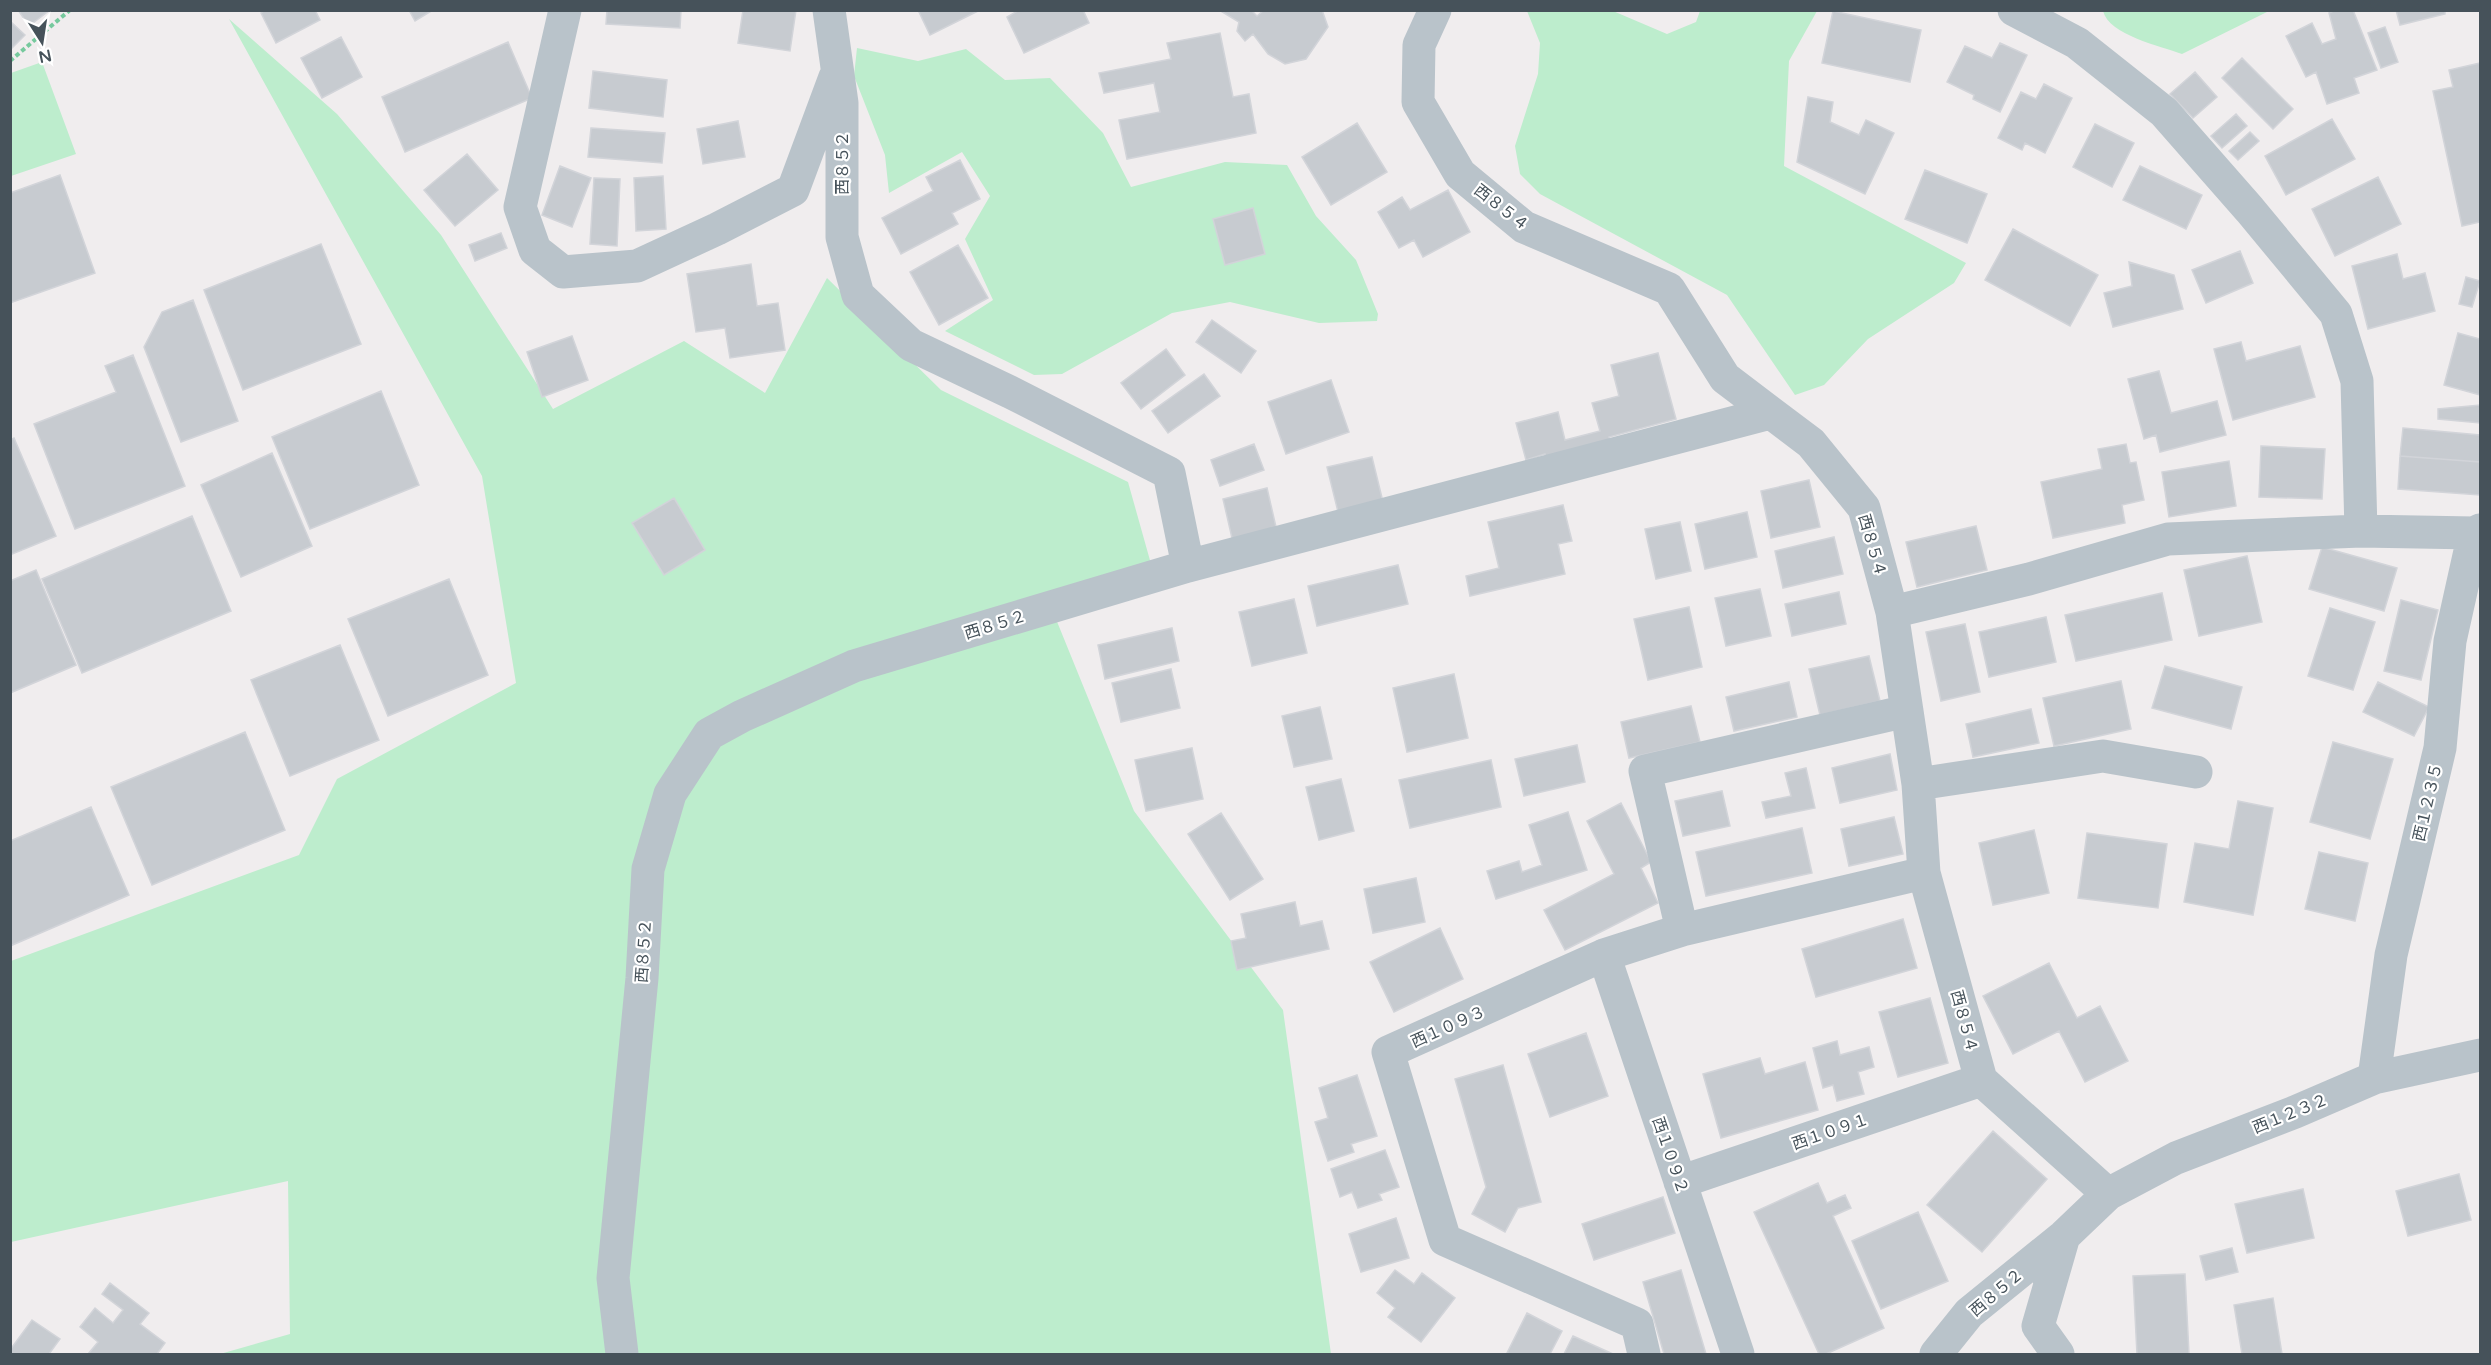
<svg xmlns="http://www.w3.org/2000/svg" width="2491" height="1365" font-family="'Varela Round','Noto Sans JP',sans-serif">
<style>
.green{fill:#bdedcd}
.building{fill:#c7cbd0;stroke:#d2d4d9;stroke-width:1.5}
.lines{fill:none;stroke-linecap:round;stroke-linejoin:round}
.path{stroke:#76c99d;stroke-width:4;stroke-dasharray:4.5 3;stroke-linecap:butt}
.minor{stroke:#b9c3ca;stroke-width:33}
.labels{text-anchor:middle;stroke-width:4.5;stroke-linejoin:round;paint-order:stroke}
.street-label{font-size:16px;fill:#46525a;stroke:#fff}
</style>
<rect width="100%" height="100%" fill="#f0edee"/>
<path class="green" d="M1527,11H1613L1667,34L1696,22L1700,11H1817L1789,61L1784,166L1966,263L1954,283L1868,339L1824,385L1795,395L1727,295L1540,194L1520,174L1515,146L1538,74L1540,43Z
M2103,11V10L2269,11L2182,54C2160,46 2109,35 2103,11Z
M229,19L337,114L441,235L553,409L684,341L765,393L827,278L941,390L1128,482L1153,571L1047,597L1134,811L1283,1010L1331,1354H220L290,1334L288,1181L11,1242V961L299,855L337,779L516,683L482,476Z
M857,48L918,61L966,49L1005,80L1050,78L1103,133L1131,187L1225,162L1287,165L1316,216L1356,260L1378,314L1377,321L1319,323L1230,302L1172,313L1062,374L1034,375L945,331L993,300L965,239L990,196L962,152L889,193L885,155L854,76Z
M42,62L76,154L11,176V73Z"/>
<path class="building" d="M18,10H50L29,26Z
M265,10H315L320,20L276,43L261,13Z
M409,10H433L415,21Z
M607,10H681L680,28L606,24Z
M743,10H796L790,51L738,43Z
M918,10H980L930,35Z
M1019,10H1083L1089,23L1024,53L1007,17Z
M1219,10H1251L1257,16L1264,10H1322L1328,27L1306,59L1285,64L1268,54L1253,34L1245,41L1237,31L1239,22Z
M2336,10H2353L2377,70L2354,78L2359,93L2327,104L2316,72L2306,77L2286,36L2312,23L2322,44L2336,39L2329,13Z
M2396,10H2445V14L2400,25Z
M1833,11L1921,30L1910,82L1822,63Z
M10,21L25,35L10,50Z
M2385,27L2398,62L2381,68L2368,33Z
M1220,33L1233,97L1249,94L1256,133L1127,159L1119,120L1160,112L1154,83L1104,93L1099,73L1171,59L1167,43Z
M341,37L362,77L322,98L301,58Z
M508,42L532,98L405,152L382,97Z
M2000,43L2027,55L2000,112L1973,99L1974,95L1947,82L1965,46L1992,58Z
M2242,58L2293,109L2273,129L2222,78Z
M2480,63V222L2462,226L2433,91L2453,87L2449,70Z
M593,71L667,80L663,117L589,108Z
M2195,72L2217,97L2193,118L2170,94Z
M2044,84L2072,98L2045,153L2025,143L2022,150L1998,138L2021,92L2036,99Z
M1808,97L1833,102L1830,122L1859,135L1866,120L1894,133L1865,194L1797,162Z
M2236,114L2247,126L2222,148L2211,136Z
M2332,119L2355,159L2286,195L2265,156Z
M738,121L745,157L703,164L697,129Z
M1357,123L1387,172L1331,205L1302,157Z
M2095,124L2134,143L2112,187L2073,167Z
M591,128L665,133L662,163L588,157Z
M2250,132L2259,141L2238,160L2229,151Z
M467,154L498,190L455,226L424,190Z
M960,160L980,199L952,213L958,224L901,254L882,218L933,191L926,177Z
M560,166L591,178L572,227L542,215Z
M2140,166L2202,195L2186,229L2123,200Z
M1925,170L1987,194L1967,243L1905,219Z
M60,175L95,273L10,303V193Z
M663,176L666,229L636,231L634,178Z
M2378,177L2401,224L2335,256L2312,209Z
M594,178L620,179L617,246L590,244Z
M1448,190L1470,232L1423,257L1414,240L1399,248L1378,212L1402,197L1410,210Z
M1253,208L1265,254L1225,265L1213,219Z
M2013,229L2098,275L2070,326L1985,280Z
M501,233L507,248L475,261L469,245Z
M321,244L361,344L243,390L204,290Z
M958,245L988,298L939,325L910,272Z
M2240,251L2253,283L2206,303L2192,270Z
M2397,254L2403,279L2425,273L2435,311L2368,329L2352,266Z
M2129,262L2174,275L2183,309L2113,327L2104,293L2132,286Z
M751,264L757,306L778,303L785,350L730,358L725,328L696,332L687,274Z
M2466,277L2480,281L2472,307L2459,304Z
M193,300L238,421L181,442L144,347L162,312Z
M1212,320L1256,351L1241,373L1196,342Z
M2458,333L2480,339V395L2444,385Z
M572,336L588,380L542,397L527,352Z
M2241,342L2246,361L2300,346L2315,397L2233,420L2214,349Z
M1166,349L1185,375L1141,409L1121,383Z
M1658,353L1676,419L1609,437L1611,445L1547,462L1545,454L1526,460L1516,423L1558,412L1565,440L1600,431L1592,403L1619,396L1611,365Z
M133,355L185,486L75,529L34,424L116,392L105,366Z
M2159,371L2171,413L2217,401L2226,435L2160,452L2156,435L2144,439L2128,379Z
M1204,374L1220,396L1168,433L1152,411Z
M1331,380L1349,432L1286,454L1268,402Z
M381,391L419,485L310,529L272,437Z
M2480,405V423L2438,419V409Z
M2403,428L2480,435V462L2400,456Z
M14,438L56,536L10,555V440Z
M1254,444L1264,470L1220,486L1211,460Z
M2126,444L2130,463L2136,462L2144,500L2122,505L2125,523L2053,538L2041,482L2102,469L2098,449Z
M2261,446L2325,449L2322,499L2259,497Z
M272,453L312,546L241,577L201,485Z
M2400,456L2480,462V495L2398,489Z
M1372,457L1384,506L1339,516L1327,467Z
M2229,461L2236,506L2169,517L2162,472Z
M1809,480L1820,527L1771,538L1761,491Z
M1267,488L1279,540L1235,551L1223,499Z
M674,498L705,550L664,575L632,523Z
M1563,505L1572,541L1558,544L1565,574L1470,596L1466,576L1499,568L1488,522Z
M1747,512L1757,557L1705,569L1695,524Z
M192,516L231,611L82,673L42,579Z
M1680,522L1691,571L1656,579L1645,529Z
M1976,526L1987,570L1917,587L1906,542Z
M1834,537L1843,574L1783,588L1775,551Z
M2322,547L2397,568L2384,611L2309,589Z
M2247,556L2262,622L2199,636L2184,570Z
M1398,565L1408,604L1317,626L1308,586Z
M36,570L76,665L10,693V581Z
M449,579L488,675L388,716L348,619Z
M1760,589L1771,636L1726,646L1715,598Z
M1839,592L1846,624L1792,636L1785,604Z
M2162,593L2172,640L2076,661L2065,615Z
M1294,599L1307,653L1252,666L1239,612Z
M2401,600L2438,610L2421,680L2384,671Z
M1689,607L1702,667L1648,680L1634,619Z
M2330,608L2375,622L2353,690L2308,676Z
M2046,617L2056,662L1989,677L1979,632Z
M1965,624L1980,692L1941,701L1926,632Z
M1172,628L1179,661L1105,679L1098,645Z
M340,645L379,740L290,776L251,680Z
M1869,656L1880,701L1820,715L1809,669Z
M2165,666L2242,687L2231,729L2152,708Z
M1171,669L1180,708L1121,722L1112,683Z
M1454,674L1468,738L1407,752L1393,688Z
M2121,681L2131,729L2054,746L2043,698Z
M1789,682L1797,717L1734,731L1726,697Z
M2378,682L2429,707L2414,736L2363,712Z
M1691,706L1700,742L1629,758L1621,722Z
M1320,707L1332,759L1294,767L1282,716Z
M2031,709L2039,743L1973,757L1966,724Z
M245,732L285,830L152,885L111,787Z
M2333,742L2393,759L2370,839L2310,822Z
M1577,745L1585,782L1524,796L1515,759Z
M1192,748L1203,799L1146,811L1135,760Z
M1890,754L1897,790L1840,803L1832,768Z
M1491,760L1501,807L1410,828L1399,780Z
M1806,768L1815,808L1766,818L1762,802L1791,796L1785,773Z
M1341,779L1354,831L1319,840L1306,787Z
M1722,791L1730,826L1683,836L1675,801Z
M2238,801L2273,808L2253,915L2184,902L2195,843L2229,849Z
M1621,803L1651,862L1641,868L1658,903L1565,950L1544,910L1614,874L1587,821Z
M91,807L129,895L10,946V841Z
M1568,812L1587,870L1496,899L1487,871L1519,861L1522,872L1542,865L1529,825Z
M1221,813L1263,879L1230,900L1188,834Z
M1894,817L1903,854L1849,866L1841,829Z
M1802,828L1812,873L1706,896L1696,852Z
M2034,830L2049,893L1993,905L1979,843Z
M2087,833L2167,844L2158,908L2078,898Z
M2319,852L2368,863L2355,921L2305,909Z
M1416,878L1425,922L1373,933L1364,889Z
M1295,902L1300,926L1322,921L1329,949L1237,970L1231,941L1246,938L1241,914Z
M1903,919L1917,968L1816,997L1802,949Z
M1440,928L1463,979L1394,1012L1370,962Z
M2049,963L2077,1018L2100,1006L2128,1061L2085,1082L2059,1031L2013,1054L1983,996Z
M1930,998L1948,1063L1898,1077L1879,1012Z
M1586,1033L1608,1096L1550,1117L1528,1054Z
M1837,1041L1840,1055L1869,1047L1874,1067L1858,1072L1864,1094L1837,1101L1833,1085L1823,1088L1813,1048Z
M1760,1058L1765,1074L1805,1062L1818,1110L1721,1138L1703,1074Z
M1503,1065L1541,1202L1518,1208L1505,1232L1472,1214L1486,1187L1455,1079Z
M1357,1075L1377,1136L1351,1144L1354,1152L1328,1161L1315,1122L1328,1118L1319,1088Z
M1993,1131L2047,1179L1982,1252L1927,1205Z
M1385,1150L1399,1187L1379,1194L1382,1200L1358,1208L1352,1192L1340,1197L1331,1169Z
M2459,1174L2471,1220L2408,1236L2396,1191Z
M1818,1183L1827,1203L1845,1195L1851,1208L1833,1216L1884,1328L1826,1354H1819L1754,1212Z
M2303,1189L2314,1238L2247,1253L2235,1204Z
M1663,1197L1675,1233L1594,1260L1582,1224Z
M1918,1212L1948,1281L1881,1309L1852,1241Z
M1396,1218L1409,1258L1361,1272L1349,1234Z
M2232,1248L2238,1272L2206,1280L2200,1256Z
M1395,1270L1414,1284L1422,1273L1455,1298L1421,1342L1388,1317L1395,1308L1377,1293Z
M1681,1270L1706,1354H1664L1643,1282Z
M2185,1274L2189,1354H2137L2133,1276Z
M110,1283L149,1313L140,1324L165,1343L157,1354H88L98,1342L80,1327L95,1308L113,1323L123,1310L102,1294Z
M2273,1298L2282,1354H2242L2234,1305Z
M1527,1313L1562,1331L1550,1354H1511L1507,1353Z
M32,1320L60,1339L49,1354H10V1350Z
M1573,1336L1613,1354H1564Z"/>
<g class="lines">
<path class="path" d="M10,61L70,10"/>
<path class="minor" d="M565,10L520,207L535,250L563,272L637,266L717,229L793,190L835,77
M1435,10L1419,45L1418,102L1460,174L1524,227L1669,289L1725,378L1811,443L1864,508L1892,612L1918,784L1924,873L1981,1080L2108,1194
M2014,10L2077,43L2164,112L2250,210L2336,314L2357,381L2361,531
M1188,566L1770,413
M1892,612L2029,579L2168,539L2361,531L2474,533
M1918,784L2103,756L2196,772
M1682,930L1645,771L1907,711
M1604,955L1738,1354
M2374,1078L2391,955L2440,748L2450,641L2474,533L2480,530
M1680,1182L1981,1080
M622,1354L613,1278L642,978L648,869L670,794L709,734L742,716L854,666L1188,566L1169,473L1010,392L911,345L858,295L842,237V103L829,10
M1644,1354L1637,1324L1445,1240L1388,1052L1604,955L1682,930L1924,873
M1936,1354L1969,1313L2064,1236L2108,1194L2176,1158L2295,1112L2374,1078L2480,1055
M2058,1354L2038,1326L2064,1236"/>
</g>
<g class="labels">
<g class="street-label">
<text transform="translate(842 163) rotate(-90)" y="6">西８５２</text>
<text transform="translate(1502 207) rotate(38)" y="6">西８５４</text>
<text transform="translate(1873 545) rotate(74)" y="6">西８５４</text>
<text transform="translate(995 624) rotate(-17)" y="6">西８５２</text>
<text transform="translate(2427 802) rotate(-77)" y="6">西１２３５</text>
<text transform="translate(643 951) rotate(-86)" y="6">西８５２</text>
<text transform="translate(1965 1021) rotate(75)" y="6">西８５４</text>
<text transform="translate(1448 1026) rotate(-24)" y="6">西１０９３</text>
<text transform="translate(2290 1113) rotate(-22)" y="6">西１２３２</text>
<text transform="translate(1830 1131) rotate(-19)" y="6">西１０９１</text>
<text transform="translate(1671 1155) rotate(71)" y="6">西１０９２</text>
<text transform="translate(1996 1292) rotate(-40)" y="6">西８５２</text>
</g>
</g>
<rect width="2491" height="1365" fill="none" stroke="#46525a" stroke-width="24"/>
<g transform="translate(42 42) rotate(168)" stroke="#ffffff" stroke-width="4.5" paint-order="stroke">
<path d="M0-4.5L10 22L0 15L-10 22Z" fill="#46525a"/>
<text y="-9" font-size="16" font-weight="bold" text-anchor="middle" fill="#46525a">N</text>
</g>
</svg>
